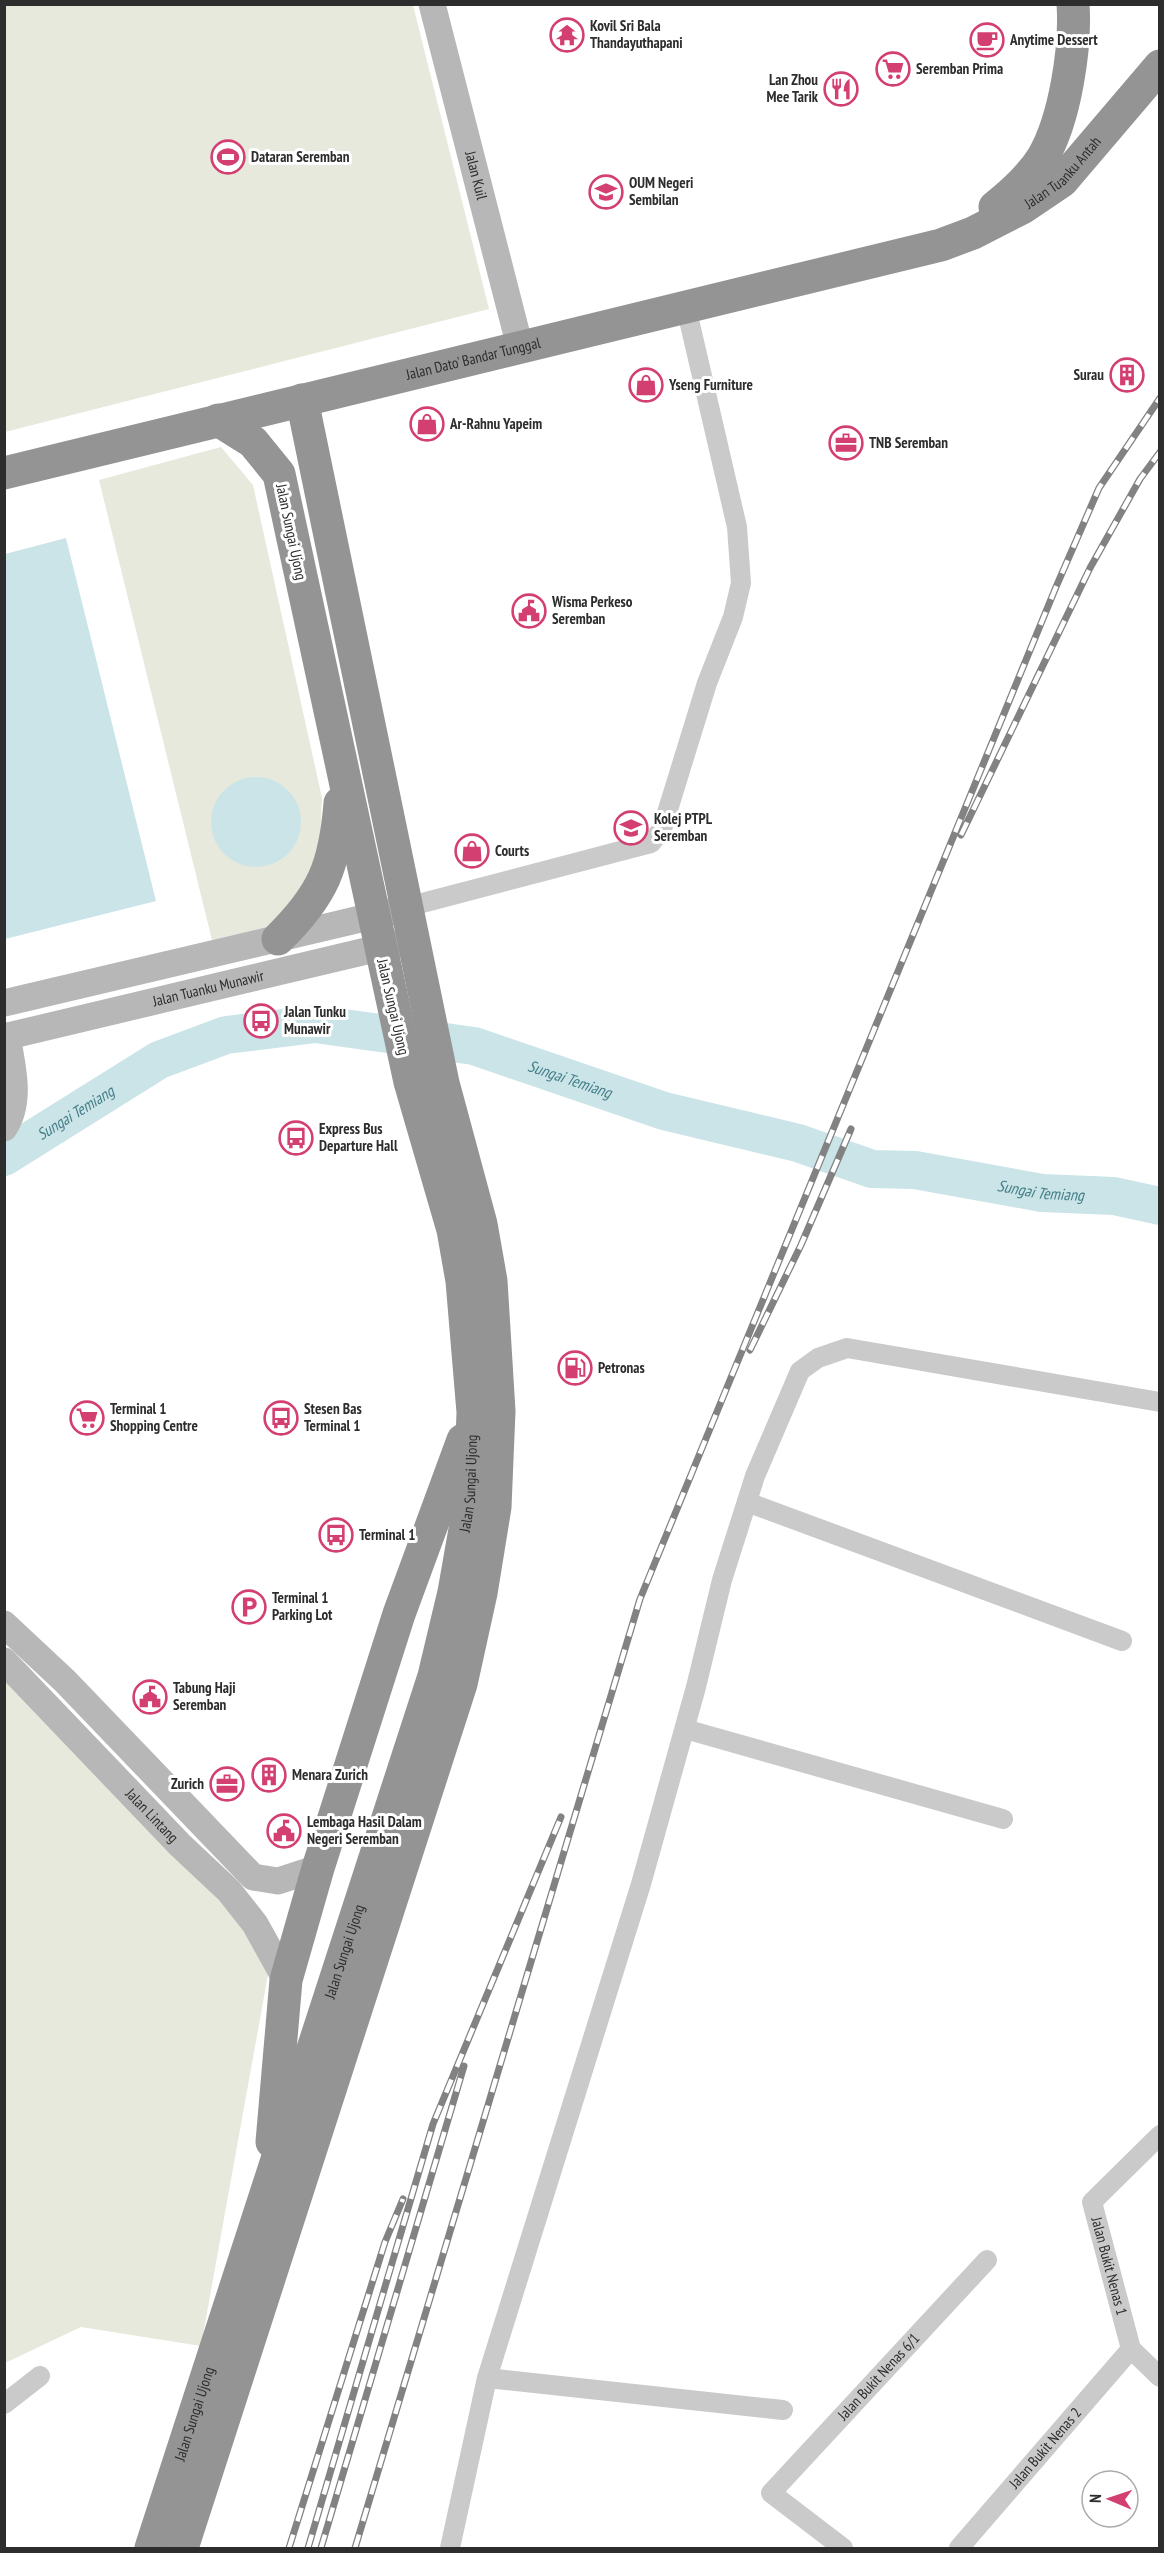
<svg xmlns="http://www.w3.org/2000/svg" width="1164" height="2553" font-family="'PT Sans Narrow',sans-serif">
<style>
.green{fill:#e7e9dc}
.water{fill:#cae4e8}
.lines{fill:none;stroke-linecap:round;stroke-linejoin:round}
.river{stroke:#cae4e8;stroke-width:38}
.street{stroke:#cacaca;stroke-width:20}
.secondary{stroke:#b7b7b7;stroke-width:27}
.highway{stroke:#949494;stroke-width:33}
.rail-casing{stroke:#828282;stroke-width:7}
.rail{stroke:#fff;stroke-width:4.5;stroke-dasharray:14;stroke-linecap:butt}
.labels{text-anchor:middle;stroke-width:6;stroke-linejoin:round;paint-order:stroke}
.poi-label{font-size:15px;font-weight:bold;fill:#2d2d2d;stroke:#fff;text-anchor:start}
.street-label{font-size:15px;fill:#2d2d2d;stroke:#fff}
.water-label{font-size:16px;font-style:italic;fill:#437e87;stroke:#fff}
</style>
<rect width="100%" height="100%" fill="#fff"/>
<path class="green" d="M5,4L413,5L489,309L5,432Z
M221,447L253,485L322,798L320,837L308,880L271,927L212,940L99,480Z
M5,1681L263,1936L269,1969L201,2346L81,2327L5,2363Z"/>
<path class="water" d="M66,538L156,901L5,939V554Z
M211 822a45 45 0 1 1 90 0a45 45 0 1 1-90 0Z"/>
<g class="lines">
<path class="river" id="s1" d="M4,1157L159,1060L226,1035L315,1024L474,1046L664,1111L798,1143L872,1169L915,1170L1042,1193L1114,1196L1160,1206"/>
<g class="street">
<path d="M407,907L651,843L662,829L707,683L733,617L741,583L737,527L686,307"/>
<path d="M747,1502L1122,1641"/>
<path d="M685,1729L1003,1819"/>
<path id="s2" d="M1160,2135L1092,2202L1131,2349L1160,2377"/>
<path d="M487,2378L783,2410"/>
<path d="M4,2404L40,2376"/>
<path d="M450,2548L487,2378L641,1884L696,1687L722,1580L755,1476L800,1371L818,1358L847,1348L1160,1402"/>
<path id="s3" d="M843,2548L771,2493L987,2260"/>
<path id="s4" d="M959,2548L1131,2349"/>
</g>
<g class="secondary">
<path id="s5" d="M432,4L520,347"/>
<path d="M4,1003L394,911"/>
<path id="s6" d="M4,1037L400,943"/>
<path d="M4,1128C22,1101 12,1066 7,1036"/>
<path d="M4,1624L65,1681L253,1877L278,1881L318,1868"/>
<path id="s7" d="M4,1661L180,1845L229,1891L255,1924L286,1980"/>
</g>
<g class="highway">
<path d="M995,207C1013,193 1031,176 1043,157C1065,119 1076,48 1073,4"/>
<path id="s8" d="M4,473L941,245L973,233L1022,208L1062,181L1160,66"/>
<path d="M278,939C323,895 335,866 340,803"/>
<path d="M272,2142L286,1980L318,1868L399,1614L463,1440"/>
<path id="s9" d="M151,2548L434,1676L454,1592L470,1501L473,1412L462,1281L453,1230L410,1082L279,474L253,442L218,420"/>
<path d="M182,2548L461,1684L481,1593L495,1507L499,1411L491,1281L481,1224L443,1083L302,400"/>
</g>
<defs>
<path id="rail" d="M961,835L1090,568L1140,479L1160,452
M750,1350L801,1245L851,1129
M289,2548L385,2242L403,2199
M308,2548L433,2124L561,1817
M321,2548L464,2066
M355,2548L640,1599L1056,587L1099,488L1160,398"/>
</defs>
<use href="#rail" class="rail-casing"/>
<use href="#rail" class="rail"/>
</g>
<defs>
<symbol id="temple-ring" viewBox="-11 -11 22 22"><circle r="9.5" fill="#fff" stroke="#d43f71" stroke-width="1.5"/><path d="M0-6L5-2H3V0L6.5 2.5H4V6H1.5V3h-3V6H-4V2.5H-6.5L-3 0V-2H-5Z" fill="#d43f71"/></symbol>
<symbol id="cafe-ring" viewBox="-11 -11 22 22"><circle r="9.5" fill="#fff" stroke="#d43f71" stroke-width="1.5"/><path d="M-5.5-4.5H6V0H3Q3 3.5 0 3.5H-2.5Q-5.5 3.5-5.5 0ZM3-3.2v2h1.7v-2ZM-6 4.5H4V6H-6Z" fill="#d43f71"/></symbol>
<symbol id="supermarket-ring" viewBox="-11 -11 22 22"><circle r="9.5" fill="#fff" stroke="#d43f71" stroke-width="1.5"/><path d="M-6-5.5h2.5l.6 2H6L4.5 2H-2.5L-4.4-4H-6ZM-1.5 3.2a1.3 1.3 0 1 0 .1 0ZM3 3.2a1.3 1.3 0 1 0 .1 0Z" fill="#d43f71"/></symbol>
<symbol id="restaurant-ring" viewBox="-11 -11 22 22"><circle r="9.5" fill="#fff" stroke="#d43f71" stroke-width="1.5"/><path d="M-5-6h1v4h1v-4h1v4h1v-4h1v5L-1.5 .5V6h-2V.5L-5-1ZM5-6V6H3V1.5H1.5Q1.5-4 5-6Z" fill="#d43f71"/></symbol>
<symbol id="stadium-ring" viewBox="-11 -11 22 22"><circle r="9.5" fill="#fff" stroke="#d43f71" stroke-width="1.5"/><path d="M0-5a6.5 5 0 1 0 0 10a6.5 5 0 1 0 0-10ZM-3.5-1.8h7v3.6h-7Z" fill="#d43f71"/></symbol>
<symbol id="university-ring" viewBox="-11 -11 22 22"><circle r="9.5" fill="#fff" stroke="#d43f71" stroke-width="1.5"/><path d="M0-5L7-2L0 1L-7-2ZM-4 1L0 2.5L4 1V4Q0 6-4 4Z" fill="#d43f71"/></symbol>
<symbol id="building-ring" viewBox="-11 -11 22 22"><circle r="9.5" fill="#fff" stroke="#d43f71" stroke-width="1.5"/><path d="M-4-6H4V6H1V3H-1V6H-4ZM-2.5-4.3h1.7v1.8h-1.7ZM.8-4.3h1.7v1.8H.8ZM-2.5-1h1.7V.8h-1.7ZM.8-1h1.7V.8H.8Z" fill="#d43f71"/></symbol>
<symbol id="shop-ring" viewBox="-11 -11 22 22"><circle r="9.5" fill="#fff" stroke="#d43f71" stroke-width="1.5"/><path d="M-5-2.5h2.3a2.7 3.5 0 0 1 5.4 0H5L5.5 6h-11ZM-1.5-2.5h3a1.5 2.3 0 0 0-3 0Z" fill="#d43f71"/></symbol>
<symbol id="office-ring" viewBox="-11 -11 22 22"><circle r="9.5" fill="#fff" stroke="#d43f71" stroke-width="1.5"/><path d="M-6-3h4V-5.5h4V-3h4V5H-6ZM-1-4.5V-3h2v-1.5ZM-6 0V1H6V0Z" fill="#d43f71"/></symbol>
<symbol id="civic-ring" viewBox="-11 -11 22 22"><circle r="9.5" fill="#fff" stroke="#d43f71" stroke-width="1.5"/><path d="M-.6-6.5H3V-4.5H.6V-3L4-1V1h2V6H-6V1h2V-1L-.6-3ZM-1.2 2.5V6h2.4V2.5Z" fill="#d43f71"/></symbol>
<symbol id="bus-ring" viewBox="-11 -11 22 22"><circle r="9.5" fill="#fff" stroke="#d43f71" stroke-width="1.5"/><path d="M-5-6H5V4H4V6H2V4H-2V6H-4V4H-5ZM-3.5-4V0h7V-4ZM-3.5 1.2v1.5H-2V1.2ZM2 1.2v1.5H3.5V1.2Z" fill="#d43f71"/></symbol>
<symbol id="fuel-ring" viewBox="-11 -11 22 22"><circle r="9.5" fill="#fff" stroke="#d43f71" stroke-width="1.5"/><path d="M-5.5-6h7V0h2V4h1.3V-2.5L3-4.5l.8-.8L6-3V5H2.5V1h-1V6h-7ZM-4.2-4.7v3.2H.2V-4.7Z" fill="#d43f71"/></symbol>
<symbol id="parking-ring" viewBox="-11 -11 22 22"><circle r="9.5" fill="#fff" stroke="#d43f71" stroke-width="1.5"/><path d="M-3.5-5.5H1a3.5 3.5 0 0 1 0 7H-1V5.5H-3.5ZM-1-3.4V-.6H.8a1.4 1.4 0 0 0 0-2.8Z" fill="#d43f71"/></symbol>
</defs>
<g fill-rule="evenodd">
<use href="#temple-ring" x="548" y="16" width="38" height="38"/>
<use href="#cafe-ring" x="968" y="21" width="38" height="38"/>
<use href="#supermarket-ring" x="874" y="50" width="38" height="38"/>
<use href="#restaurant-ring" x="822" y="70" width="38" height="38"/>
<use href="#stadium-ring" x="209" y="138" width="38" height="38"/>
<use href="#university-ring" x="587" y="173" width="38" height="38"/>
<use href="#building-ring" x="1108" y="356" width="38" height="38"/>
<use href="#shop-ring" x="627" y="366" width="38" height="38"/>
<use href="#shop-ring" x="408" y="405" width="38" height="38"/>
<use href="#office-ring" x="827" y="424" width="38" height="38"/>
<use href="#civic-ring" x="510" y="592" width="38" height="38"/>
<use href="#university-ring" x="612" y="809" width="38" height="38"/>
<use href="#shop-ring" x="453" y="832" width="38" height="38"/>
<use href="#bus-ring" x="242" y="1002" width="38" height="38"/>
<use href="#bus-ring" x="277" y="1119" width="38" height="38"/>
<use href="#fuel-ring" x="556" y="1349" width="38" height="38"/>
<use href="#supermarket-ring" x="68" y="1399" width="38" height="38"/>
<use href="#bus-ring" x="262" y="1399" width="38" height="38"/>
<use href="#bus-ring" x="317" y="1516" width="38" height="38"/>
<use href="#parking-ring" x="230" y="1588" width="38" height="38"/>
<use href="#civic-ring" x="131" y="1678" width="38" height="38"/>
<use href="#building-ring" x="250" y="1756" width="38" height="38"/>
<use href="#office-ring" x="208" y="1765" width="38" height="38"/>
<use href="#civic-ring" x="265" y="1812" width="38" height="38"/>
</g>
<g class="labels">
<g class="poi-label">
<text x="590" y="31">Kovil Sri Bala<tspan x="590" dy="17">Thandayuthapani</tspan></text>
<text x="1010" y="45">Anytime Dessert</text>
<text x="916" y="74">Seremban Prima</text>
<text x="818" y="85" text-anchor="end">Lan Zhou<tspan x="818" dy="17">Mee Tarik</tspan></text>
<text x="251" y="162">Dataran Seremban</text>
<text x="629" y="188">OUM Negeri<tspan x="629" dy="17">Sembilan</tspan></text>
<text x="1104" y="380" text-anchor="end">Surau</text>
<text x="669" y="390">Yseng Furniture</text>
<text x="450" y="429">Ar-Rahnu Yapeim</text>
<text x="869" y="448">TNB Seremban</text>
<text x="552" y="607">Wisma Perkeso<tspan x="552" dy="17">Seremban</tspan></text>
<text x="654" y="824">Kolej PTPL<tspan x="654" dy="17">Seremban</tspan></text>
<text x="495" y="856">Courts</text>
<text x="284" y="1017">Jalan Tunku<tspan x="284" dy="17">Munawir</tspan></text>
<text x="319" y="1134">Express Bus<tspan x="319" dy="17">Departure Hall</tspan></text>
<text x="598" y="1373">Petronas</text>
<text x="110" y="1414">Terminal 1<tspan x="110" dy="17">Shopping Centre</tspan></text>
<text x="304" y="1414">Stesen Bas<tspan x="304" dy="17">Terminal 1</tspan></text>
<text x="359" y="1540">Terminal 1</text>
<text x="272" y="1603">Terminal 1<tspan x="272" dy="17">Parking Lot</tspan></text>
<text x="173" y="1693">Tabung Haji<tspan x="173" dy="17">Seremban</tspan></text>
<text x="292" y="1780">Menara Zurich</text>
<text x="204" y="1789" text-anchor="end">Zurich</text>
<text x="307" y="1827">Lembaga Hasil Dalam<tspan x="307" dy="17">Negeri Seremban</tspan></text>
</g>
<g class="street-label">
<text dy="5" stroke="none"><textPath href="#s8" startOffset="1108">Jalan Tuanku Antah</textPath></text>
<text dy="5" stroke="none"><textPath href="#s5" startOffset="177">Jalan Kuil</textPath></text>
<text dy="5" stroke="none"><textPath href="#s8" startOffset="483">Jalan Dato' Bandar Tunggal</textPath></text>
<text transform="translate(291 532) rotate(78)" y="5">Jalan Sungai Ujong</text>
<text dy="5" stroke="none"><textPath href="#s6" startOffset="210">Jalan Tuanku Munawir</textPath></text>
<text transform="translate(393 1007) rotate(77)" y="5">Jalan Sungai Ujong</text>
<text dy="5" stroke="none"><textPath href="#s9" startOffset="1113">Jalan Sungai Ujong</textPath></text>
<text dy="5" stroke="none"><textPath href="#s7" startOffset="214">Jalan Lintang</textPath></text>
<text dy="5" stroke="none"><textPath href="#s9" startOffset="627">Jalan Sungai Ujong</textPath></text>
<text dy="5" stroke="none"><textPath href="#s2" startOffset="162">Jalan Bukit Nenas 1</textPath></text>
<text dy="5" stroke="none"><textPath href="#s3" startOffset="249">Jalan Bukit Nenas 6/1</textPath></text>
<text dy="5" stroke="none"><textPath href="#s9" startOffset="141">Jalan Sungai Ujong</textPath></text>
<text dy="5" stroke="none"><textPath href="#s4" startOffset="132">Jalan Bukit Nenas 2</textPath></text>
</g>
<g class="water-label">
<text dy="6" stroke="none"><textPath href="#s1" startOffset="606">Sungai Temiang</textPath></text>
<text dy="6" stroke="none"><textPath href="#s1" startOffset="84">Sungai Temiang</textPath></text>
<text dy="6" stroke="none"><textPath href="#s1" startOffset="1092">Sungai Temiang</textPath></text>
</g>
</g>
<rect width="1164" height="2553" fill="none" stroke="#2d2d2d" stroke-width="12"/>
<g transform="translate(1110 2499) rotate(272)"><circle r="28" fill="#ffffff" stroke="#ababab" stroke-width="1.5"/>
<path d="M0-4.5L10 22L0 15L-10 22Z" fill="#d43f71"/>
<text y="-9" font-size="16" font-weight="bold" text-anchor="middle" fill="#2d2d2d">N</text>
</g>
</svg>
